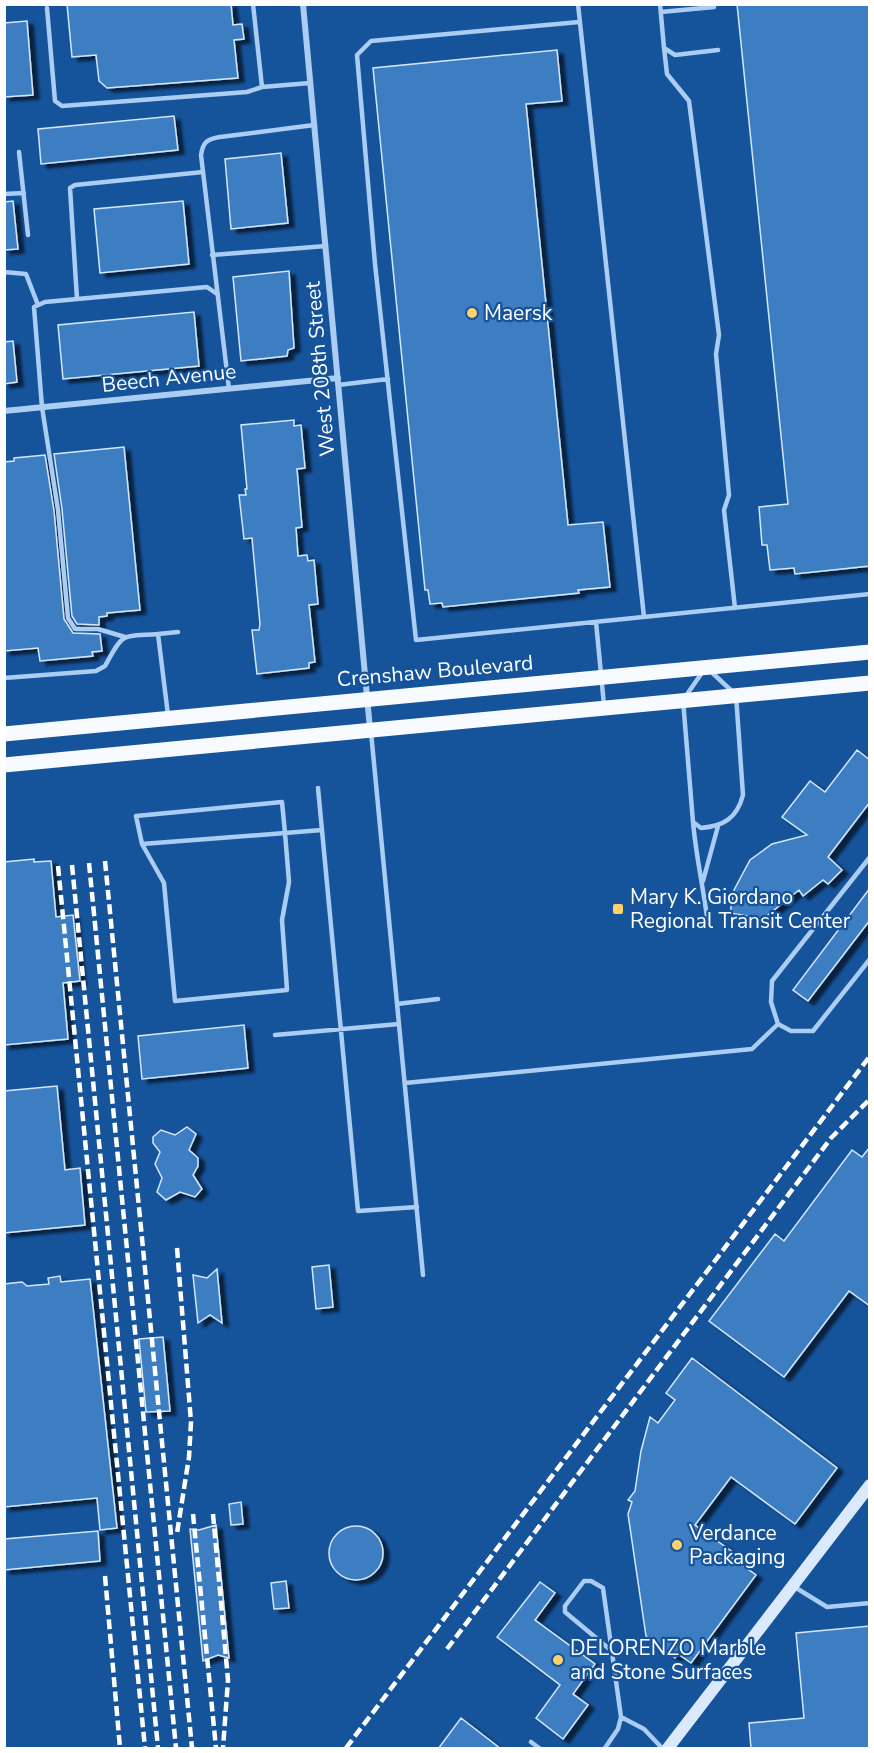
<svg xmlns="http://www.w3.org/2000/svg" width="874" height="1753" font-family="'Nunito Sans',sans-serif">
<style>
.building{fill:#3e7dc2;stroke:#d3e7fd;stroke-width:1.5;filter:url(#shadow)}
.lines{fill:none;stroke-linecap:round;stroke-linejoin:round}
.lane{stroke:#abcdf3;stroke-width:4.5}
.street{stroke:#abcdf3;stroke-width:6}
.secondary{stroke:#daeafc;stroke-width:12}
.primary{stroke:#f7faff;stroke-width:15}
.rail{stroke:#fff;stroke-width:4.5;stroke-dasharray:10 4.5;stroke-linecap:butt}
.poi-dot{fill:#ffd16d;stroke:#15539b;stroke-width:2}
.labels{text-anchor:middle;stroke-width:4.5;stroke-linejoin:round;paint-order:stroke}
.poi-label{font-size:21px;fill:#fff;stroke:#15539b;text-anchor:start}
.street-label{font-size:21px;fill:#fff;stroke:#15539b}
</style>
<defs>
<filter id="shadow"><feDropShadow dx="6" dy="4" stdDeviation="1.5" flood-color="#0009"/></filter>
</defs>
<rect width="100%" height="100%" fill="#15539b"/>
<path class="building" d="M67,4H231L233,25L242,24L244,39L234,40L238,78L107,88L99,81L96,55L72,57Z
M737,4H870V566L795,574L794,568L770,570L767,545H762L759,507L788,504Z
M27,21L33,95L4,97V23Z
M557,50L562,101L526,104L568,525L603,522L610,587L578,590L579,593L443,607L442,603L430,604L428,590H425L373,68Z
M174,116L178,150L41,164L38,129Z
M281,153L288,223L231,229L225,159Z
M13,201L18,249L4,250V202Z
M183,201L189,264L100,273L94,209Z
M289,271L294,348L288,350L287,356L241,361L233,277Z
M194,312L199,366L63,379L58,325Z
M13,341L17,382L4,384V342Z
M294,420V426L301,425L305,468L297,469L302,527L296,528L298,556L307,555L308,561L314,560L318,604L309,605L315,662L309,663V668L257,674L252,630H259L260,624L252,538L244,539L239,495H246L245,489H247L241,425Z
M124,447L140,610L107,613V616L99,617V625L77,624L72,616L62,509L54,454Z
M45,455L54,511L64,619L73,633L100,634L102,651L92,652L93,656L40,661L38,648L4,651V462L14,461V458Z
M857,750L870,760V802L828,857L842,870L828,884L823,880L803,896L799,890L758,923L753,917L730,913L734,890L750,860L772,844L807,835L782,817L810,781L825,792Z
M34,859V862L51,861L56,917L73,915L80,981L63,983L68,1039L4,1045V862Z
M870,888V920L808,1001L793,990Z
M244,1025L248,1068L142,1079L138,1036Z
M57,1086L65,1170L80,1168L85,1225L4,1233V1091Z
M187,1127L196,1134L189,1150L198,1158V1166L193,1175L202,1189L195,1197L180,1192L166,1200L157,1192L162,1178L155,1164L160,1152L153,1143V1137L161,1130L175,1135Z
M870,1147V1306L849,1291L784,1377L709,1321L775,1234L784,1241L852,1150L862,1157Z
M329,1265L333,1307L316,1309L312,1267Z
M217,1269L222,1323L210,1315L198,1323L193,1275L207,1278Z
M60,1276L61,1282L90,1279L117,1528L100,1530L97,1498L4,1507V1284L22,1282L27,1286L49,1284L48,1278Z
M163,1337L170,1411L146,1412L139,1339Z
M692,1358L837,1468L795,1524L731,1477L695,1525L734,1553L731,1557L756,1575L691,1663L678,1654L675,1658L646,1636L628,1514L632,1502L628,1500L635,1491L641,1451L650,1417L658,1423L675,1400L666,1393Z
M241,1502L243,1524L231,1525L229,1504Z
M216,1525L229,1658L218,1655L203,1661L190,1529L199,1530Z
M329 1553a27 27 0 1 1 54 0a27 27 0 1 1-54 0Z
M98,1531L100,1561L4,1570V1539Z
M286,1581L289,1608L274,1609L271,1583Z
M540,1582L555,1593L535,1620L595,1664L573,1694L588,1705L563,1739L536,1718L560,1685L497,1637Z
M870,1626V1749H751L749,1723L804,1718L796,1633Z
M461,1718L501,1749H438Z"/>
<g class="lines">
<path class="lane" d="M253,4L262,87
M578,4L644,617
M660,4L664,48L675,55L718,50
M47,8L55,101L62,106L247,92L262,87L310,83
M661,12L714,7
M579,22L371,41L357,55L375,264L416,640L870,594
M664,48L667,74L689,101L719,335L716,354L729,495L724,510L735,608
M19,152L28,235
M4,194L24,193
M212,255L326,246
M4,272L26,274L38,305
M77,299L70,188L75,185L203,172
M338,385L388,379
M229,389L201,155C203,142 207,139 220,137L314,125
M596,622L604,705
M125,637L98,629H75L68,618L58,510L42,407L34,307L45,302L207,287L217,294
M706,667L736,695L743,795C737,818 724,826 701,828L693,822L683,700Z
M4,678L96,671L105,666C124,632 119,637 158,634
M168,715L158,634L178,632
M371,732L423,1275
M318,788L358,1211L417,1207
M693,822C696,857 704,890 708,925
M142,844L285,833L289,882L282,920L287,990L175,1001L164,883L142,844L136,816L282,802L285,833L322,830
M870,857L772,981L771,1002L778,1024L791,1031H813L870,959
M703,881L718,826
M397,1004L438,999
M275,1035L399,1024
M405,1083L752,1049L778,1024
M793,1586L827,1607L870,1603
M621,1717L644,1729L662,1748
M531,1742L539,1748
M605,1748L618,1729L621,1717L603,1588L591,1581H584L565,1606V1612L613,1652"/>
<path class="street" d="M303,4L370,729
M4,411L338,378"/>
<path class="secondary" d="M668,1748L870,1485"/>
<path class="primary" d="M4,734L870,652
M4,765L870,683"/>
<path class="rail" d="M105,861L192,1748
M89,863L176,1748
M72,865L158,1748
M58,866L145,1748
M177,1248L191,1422L189,1457L177,1533
M193,1514L216,1748
M213,1514L228,1680L223,1748
M105,1576L120,1748
M447,1649L831,1138L870,1099
M346,1748L870,1056"/>
</g>
<g class="poi-dot">
<circle cx="472" cy="313" r="6"/>
<rect x="612" y="903" width="12" height="12" rx="3"/>
<circle cx="677" cy="1545" r="6"/>
<circle cx="558" cy="1660" r="6"/>
</g>
<g class="labels">
<g class="poi-label">
<text x="484" y="320">Maersk</text>
<text x="630" y="904">Mary K. Giordano<tspan x="630" dy="24">Regional Transit Center</tspan></text>
<text x="689" y="1540">Verdance<tspan x="689" dy="24">Packaging</tspan></text>
<text x="570" y="1655">DELORENZO Marble<tspan x="570" dy="24">and Stone Surfaces</tspan></text>
</g>
<g class="street-label">
<text transform="translate(320 369) rotate(-95)" y="7">West 208th Street</text>
<text transform="translate(169 378) rotate(-6)" y="7">Beech Avenue</text>
<text transform="translate(435 671) rotate(-5)" y="7">Crenshaw Boulevard</text>
</g>
</g>
<rect width="874" height="1753" fill="none" stroke="#ffffff" stroke-width="12"/>
</svg>
